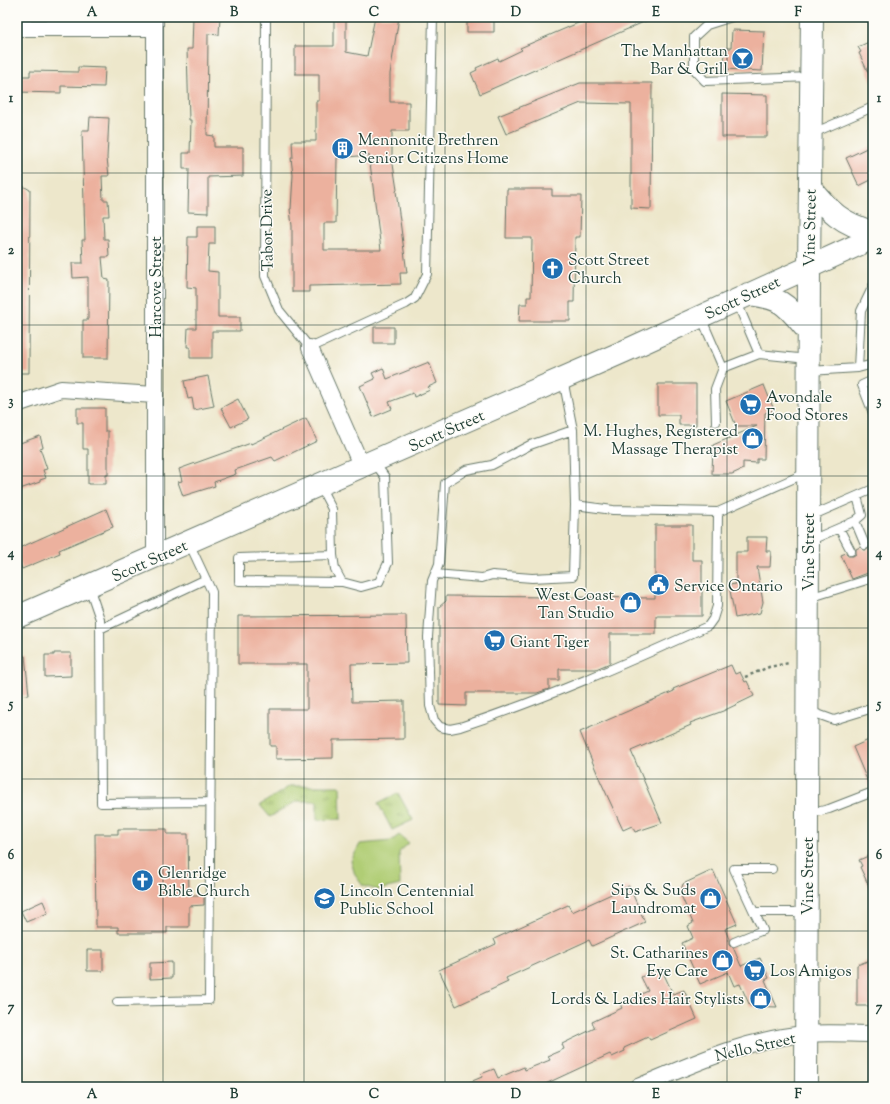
<svg xmlns="http://www.w3.org/2000/svg" width="890" height="1104" font-family="'Sorts Mill Goudy',serif">
<style>
.park{fill:url(#park-tufts);stroke:#688554}
.pitch{fill:#b0cd74;stroke:#688554}
.building{fill:#ecb19e;fill-rule:evenodd}
.lines{fill:none;stroke-linecap:round;stroke-linejoin:round}
.lane-casing{stroke:#677869;stroke-width:10}
.street-casing{stroke:#677869;stroke-width:18}
.secondary-casing{stroke:#677869;stroke-width:24}
.path{stroke:#677869;stroke-width:2.5;stroke-dasharray:3 3;stroke-linecap:butt}
.lane{stroke:#fff;stroke-width:8}
.street{stroke:#fff;stroke-width:16}
.secondary{stroke:#fff;stroke-width:22}
.grid{fill:none;stroke:#1f3d34;stroke-width:1;stroke-opacity:0.55}
.labels{text-anchor:middle;stroke-width:3;stroke-linejoin:round;paint-order:stroke}
.poi-label{font-size:16px;fill:#1f3d34;stroke:#fdfcf7;text-anchor:start}
.street-label{font-size:16px;fill:#1f3d34;stroke:#fdfcf7}
.neatline{fill:none;stroke:#1f3d34;stroke-width:1.5}
.grid-label{font-size:13px;text-anchor:middle;font-weight:bold;fill:#1f3d34}
</style>
<defs>
<pattern id="park-tufts" width="24" height="20" patternUnits="userSpaceOnUse"><rect width="24" height="20" fill="#b0cd74"/><path d="M3 7l-1-3M5 7V3M7 7l1-3M15 17l-1-3M17 17v-4M19 17l1-3" fill="none" stroke="#8fa860"/></pattern>
</defs>
<rect width="100%" height="100%" fill="#fdfcf7"/>
<filter id="ink" filterUnits="userSpaceOnUse"><feTurbulence type="fractalNoise" baseFrequency=".025" numOctaves="2"/><feDisplacementMap in="SourceGraphic" scale="8" xChannelSelector="R" yChannelSelector="G"/><feConvolveMatrix kernelMatrix="1 2 1 2 8 2 1 2 1" color-interpolation-filters="sRGB"/></filter>
<filter id="wash" filterUnits="userSpaceOnUse"><feTurbulence type="fractalNoise" baseFrequency=".012" numOctaves="4" result="noise"/><feDisplacementMap in="SourceGraphic" scale="16" xChannelSelector="R" yChannelSelector="G"/><feGaussianBlur stdDeviation="0.9" result="paint"/><feColorMatrix in="noise" values="0 0 0 0 0 0 0 0 0 0 0 0 0 0 0 0 0 1.4 0 .05"/><feComposite in="paint" operator="in"/></filter>
<g filter="url(#wash)">
<rect width="100%" height="100%" fill="#ede7cb"/>
<path class="park" d="M290,786H340L341,819L317,820V801H297L270,817L260,805Z
M398,793L413,820L392,830L378,803Z"/>
<path class="pitch" d="M399,835L409,843L399,852L400,885L378,890L363,886L355,875L351,861L360,844L391,841Z"/>
<g id="blocks">
<path class="building" d="M193,17H220L219,35L208,34L207,135L214,136V147H243V176L208,177V213L188,212L189,169H183V153H190L191,120H189L187,49H192Z
M334,17H346V52L367,56L375,17H399L390,74V102H409V131H392V158L397,190L396,191L407,273H400L401,284L309,286V292H292V226L290,209H291L293,175L291,158H293L292,141H316V101H319V74H295V46H334ZM369,155L381,250H324V223H336L337,158Z
M467,17H494V32H467Z
M592,17H655L480,94L471,73L477,70L476,68L498,58L499,61L522,50L520,48Z
M732,30L764,31L762,71L724,69L725,48H731Z
M873,40V83L859,53L861,52L858,47Z
M78,67L105,68L104,87L61,86V93L17,92V76H30V71L78,72Z
M580,83H652L651,209L631,208V104L581,103L506,134L498,116Z
M722,94L767,95V137H722Z
M90,117L109,118L107,158L109,176H102L103,200H108L109,216H103L104,239H108L109,257H102L104,279L109,280L108,358H83V320H88V277L73,278L72,263H83L82,240H85L82,130H89Z
M873,145V179L859,186L846,158Z
M17,187H25L30,190L29,373H17Z
M507,189H552V196H581L580,237H575L574,302H570V321H519L520,304H527V297H531L532,238H506Z
M197,226H215V244H209L208,271L218,272V317H240V331H212V358H190V347H187L188,328H196V288L187,287L188,237H197Z
M374,327H394V343H374Z
M429,362L437,383L428,387L430,390L414,397L413,393L389,402L392,409L373,417L360,386L375,379L372,373L383,368L387,379Z
M208,376L214,406L194,410L192,398L188,399L184,381Z
M658,384H696V425H679V415H658Z
M764,385L774,410L765,413L764,459H757V463L743,462V469L732,474H712L713,445L757,426H736L726,401Z
M238,399L248,419L231,427L221,408Z
M77,408H105V431H108V475H106V484H88V449H83V423H77Z
M306,418L317,441L275,461L272,457L235,470L236,474L214,482L215,486L183,496L178,482L182,481L179,469L251,443V444Z
M40,436L43,447L40,448L47,469L43,470L46,478L40,480V482L17,490V444Z
M106,509L113,527L59,550L60,553L22,569L17,557V549Z
M655,525H692V560H702V616H656V634H610V663L596,669H559V680H549V689L537,693H466V706L439,705V607L446,601V596L655,598Z
M747,537H767L766,551H771L770,567H757L763,602L760,613L735,618L729,585L736,584V552H747Z
M873,541V571L852,579L841,555L846,553L848,556H853L856,554V549L860,547L864,550H867L870,546V542Z
M406,615L407,663L351,664L352,702L404,701V739L333,740V758L276,759V746H270V709H307V664H238V616Z
M54,653H71V676L45,677V655H54Z
M25,656L29,695L17,696V657Z
M731,665L735,674L740,672L745,682L747,681L754,696L723,711L690,723L691,725L631,751L662,823L635,832L632,826L623,830L600,780L580,732L674,691L673,689Z
M873,738V787H870L853,747Z
M118,829H167V834H188L189,895H204V905L189,906V927H167V933H118V927H96L95,834H118Z
M873,854V895L860,867L862,866L859,860Z
M713,870L737,924L725,929L729,939V944L733,947L741,966L760,958L769,978L765,980L777,1007L750,1006L740,984L734,986L728,972L700,984L682,943L693,938L688,926L693,923L680,893L683,884Z
M629,886L645,922L592,946L589,940L506,978L508,982L456,1006L439,970L496,944L494,939L568,905L572,912Z
M43,901L48,913L26,922L21,911Z
M87,950H103V971H87Z
M873,959V1006H857V965Z
M172,962V978L150,979V963Z
M661,968L673,994L684,990L697,1019L650,1040L648,1037L624,1048L625,1051L612,1057L610,1054L539,1087H458L482,1077L481,1074L494,1069L498,1078L524,1067L525,1070L550,1060L548,1056L564,1049L562,1044L595,1028L592,1022L622,1008L620,1004L648,991L641,977Z"/>
</g>
</g>
<g filter="url(#ink)">
<use href="#blocks" fill-opacity="0" stroke="#677869" stroke-width="1"/>
<g class="lines">
<defs>
<path id="lane" d="M266,17L265,276L279,310L310,348L406,304L415,298L427,274L433,17
M732,17L707,25L694,37V69L705,81L810,77
M811,134L873,107
M701,317L723,368L759,354L736,300
M759,354L808,359
M858,368L873,364
M809,371L858,368L861,311L873,286
M873,380L862,385L873,413
M716,422L715,389L723,368
M573,430L530,445L492,465L466,470L445,483L439,564L432,581L428,637L430,706L434,720L440,727L450,729L460,727C545,699 627,663 708,626L713,619L717,606L718,512
M320,486L332,509L333,555L335,569L342,582L361,587L379,582L388,563L385,477L374,462
M575,505L613,510L718,512L806,473
M811,516L873,489
M855,521L865,545
M839,528L851,551
M809,541L855,521L862,515L857,496
M333,555L239,558V581L342,582
M435,574L482,578L492,575L532,578L573,576L575,505L573,430L563,379
M89,587L100,619L101,803L211,802
M809,598L873,578
M100,629L206,579
M809,711L834,720L873,708
M808,814L829,809L873,792
M772,869H734L754,912H806
M734,942L763,930L754,912
M117,1002L209,1000L212,592L189,543"/>
<path id="street" d="M17,28H155
M310,348L362,467
M17,404L61,389L155,395
M155,557V17
M638,1087C693,1064 746,1039 806,1034C828,1032 851,1034 873,1034"/>
<path id="secondary" d="M810,187C829,211 842,224 873,232
M748,294C784,298 786,305 808,331
M17,617L625,351L873,238
M806,1087L809,266L812,17"/>
</defs>
<use href="#lane" class="lane-casing"/>
<use href="#street" class="street-casing"/>
<use href="#secondary" class="secondary-casing"/>
<path class="path" d="M745,677L769,667L789,663"/>
<use href="#lane" class="lane"/>
<use href="#street" class="street"/>
<use href="#secondary" class="secondary"/>
</g>
</g>
<path class="grid" d="M163,17V1087M304,17V1087M445,17V1087M586,17V1087M727,17V1087M17,173H873M17,325H873M17,476H873M17,628H873M17,779H873M17,931H873"/>
<defs>
<symbol id="bar-disc" viewBox="-11 -11 22 22"><circle r="9.5" fill="#1f6fb2" stroke="#fdfcf7"/><path d="M-6-5H6L.8 .8V4.5H3.5V6h-7V4.5H-.8V.8Z" fill="#fff"/></symbol>
<symbol id="building-disc" viewBox="-11 -11 22 22"><circle r="9.5" fill="#1f6fb2" stroke="#fdfcf7"/><path d="M-4-6H4V6H1V3H-1V6H-4ZM-2.5-4.3h1.7v1.8h-1.7ZM.8-4.3h1.7v1.8H.8ZM-2.5-1h1.7V.8h-1.7ZM.8-1h1.7V.8H.8Z" fill="#fff"/></symbol>
<symbol id="church-disc" viewBox="-11 -11 22 22"><circle r="9.5" fill="#1f6fb2" stroke="#fdfcf7"/><path d="M-1.2-6h2.4v3.5h3.3v2.4h-3.3V6h-2.4V-.1h-3.3v-2.4h3.3Z" fill="#fff"/></symbol>
<symbol id="supermarket-disc" viewBox="-11 -11 22 22"><circle r="9.5" fill="#1f6fb2" stroke="#fdfcf7"/><path d="M-6-5.5h2.5l.6 2H6L4.5 2H-2.5L-4.4-4H-6ZM-1.5 3.2a1.3 1.3 0 1 0 .1 0ZM3 3.2a1.3 1.3 0 1 0 .1 0Z" fill="#fff"/></symbol>
<symbol id="shop-disc" viewBox="-11 -11 22 22"><circle r="9.5" fill="#1f6fb2" stroke="#fdfcf7"/><path d="M-5-2.5h2.3a2.7 3.5 0 0 1 5.4 0H5L5.5 6h-11ZM-1.5-2.5h3a1.5 2.3 0 0 0-3 0Z" fill="#fff"/></symbol>
<symbol id="civic-disc" viewBox="-11 -11 22 22"><circle r="9.5" fill="#1f6fb2" stroke="#fdfcf7"/><path d="M-.6-6.5H3V-4.5H.6V-3L4-1V1h2V6H-6V1h2V-1L-.6-3ZM-1.2 2.5V6h2.4V2.5Z" fill="#fff"/></symbol>
<symbol id="school-disc" viewBox="-11 -11 22 22"><circle r="9.5" fill="#1f6fb2" stroke="#fdfcf7"/><path d="M0-5L7-2L0 1L-7-2ZM-4 1L0 2.5L4 1V4Q0 6-4 4Z" fill="#fff"/></symbol>
</defs>
<g fill-rule="evenodd">
<use href="#bar-disc" x="730" y="46" width="25" height="25"/>
<use href="#building-disc" x="330" y="136" width="25" height="25"/>
<use href="#church-disc" x="540" y="256" width="25" height="25"/>
<use href="#supermarket-disc" x="738" y="392" width="25" height="25"/>
<use href="#shop-disc" x="740" y="426" width="25" height="25"/>
<use href="#civic-disc" x="646" y="572" width="25" height="25"/>
<use href="#shop-disc" x="618" y="590" width="25" height="25"/>
<use href="#supermarket-disc" x="482" y="628" width="25" height="25"/>
<use href="#church-disc" x="130" y="868" width="25" height="25"/>
<use href="#shop-disc" x="698" y="886" width="25" height="25"/>
<use href="#school-disc" x="312" y="886" width="25" height="25"/>
<use href="#shop-disc" x="710" y="948" width="25" height="25"/>
<use href="#supermarket-disc" x="742" y="958" width="25" height="25"/>
<use href="#shop-disc" x="748" y="986" width="25" height="25"/>
</g>
<g class="labels">
<g class="poi-label">
<text x="728" y="56" text-anchor="end">The Manhattan<tspan x="728" dy="18">Bar &amp; Grill</tspan></text>
<text x="358" y="145">Mennonite Brethren<tspan x="358" dy="18">Senior Citizens Home</tspan></text>
<text x="568" y="265">Scott Street<tspan x="568" dy="18">Church</tspan></text>
<text x="766" y="402">Avondale<tspan x="766" dy="18">Food Stores</tspan></text>
<text x="738" y="436" text-anchor="end">M. Hughes, Registered<tspan x="738" dy="18">Massage Therapist</tspan></text>
<text x="674" y="591">Service Ontario</text>
<text x="614" y="600" text-anchor="end">West Coast<tspan x="614" dy="18">Tan Studio</tspan></text>
<text x="510" y="647">Giant Tiger</text>
<text x="158" y="878">Glenridge<tspan x="158" dy="18">Bible Church</tspan></text>
<text x="696" y="895" text-anchor="end">Sips &amp; Suds<tspan x="696" dy="18">Laundromat</tspan></text>
<text x="340" y="896">Lincoln Centennial<tspan x="340" dy="18">Public School</tspan></text>
<text x="708" y="958" text-anchor="end">St. Catharines<tspan x="708" dy="18">Eye Care</tspan></text>
<text x="770" y="976">Los Amigos</text>
<text x="744" y="1004" text-anchor="end">Lords &amp; Ladies Hair Stylists</text>
</g>
<g class="street-label">
<text transform="translate(809 228) rotate(-89)" y="6">Vine Street</text>
<text transform="translate(266 230) rotate(-91)" y="6">Tabor Drive</text>
<text transform="translate(155 287) rotate(-90)" y="6">Harcove Street</text>
<text transform="translate(742 297) rotate(-25)" y="6">Scott Street</text>
<text transform="translate(446 430) rotate(-24)" y="6">Scott Street</text>
<text transform="translate(808 552) rotate(-90)" y="6">Vine Street</text>
<text transform="translate(149 560) rotate(-24)" y="6">Scott Street</text>
<text transform="translate(807 876) rotate(-90)" y="6">Vine Street</text>
<text transform="translate(755 1046) rotate(-13)" y="6">Nello Street</text>
</g>
</g>
<rect width="890" height="1104" fill="none" stroke="#fdfcf7" stroke-width="44"/>
<rect x="22" y="22" width="846" height="1060" class="neatline"/>
<g class="grid-label">
<text x="92" y="16">A</text>
<text x="234" y="16">B</text>
<text x="374" y="16">C</text>
<text x="516" y="16">D</text>
<text x="656" y="16">E</text>
<text x="798" y="16">F</text>
<text x="11" y="102">1</text>
<text x="879" y="102">1</text>
<text x="11" y="254">2</text>
<text x="879" y="254">2</text>
<text x="11" y="405">3</text>
<text x="879" y="405">3</text>
<text x="11" y="557">4</text>
<text x="879" y="557">4</text>
<text x="11" y="708">5</text>
<text x="879" y="708">5</text>
<text x="11" y="859">6</text>
<text x="879" y="859">6</text>
<text x="11" y="1011">7</text>
<text x="879" y="1011">7</text>
<text x="92" y="1098">A</text>
<text x="234" y="1098">B</text>
<text x="374" y="1098">C</text>
<text x="516" y="1098">D</text>
<text x="656" y="1098">E</text>
<text x="798" y="1098">F</text>
</g>
</svg>
